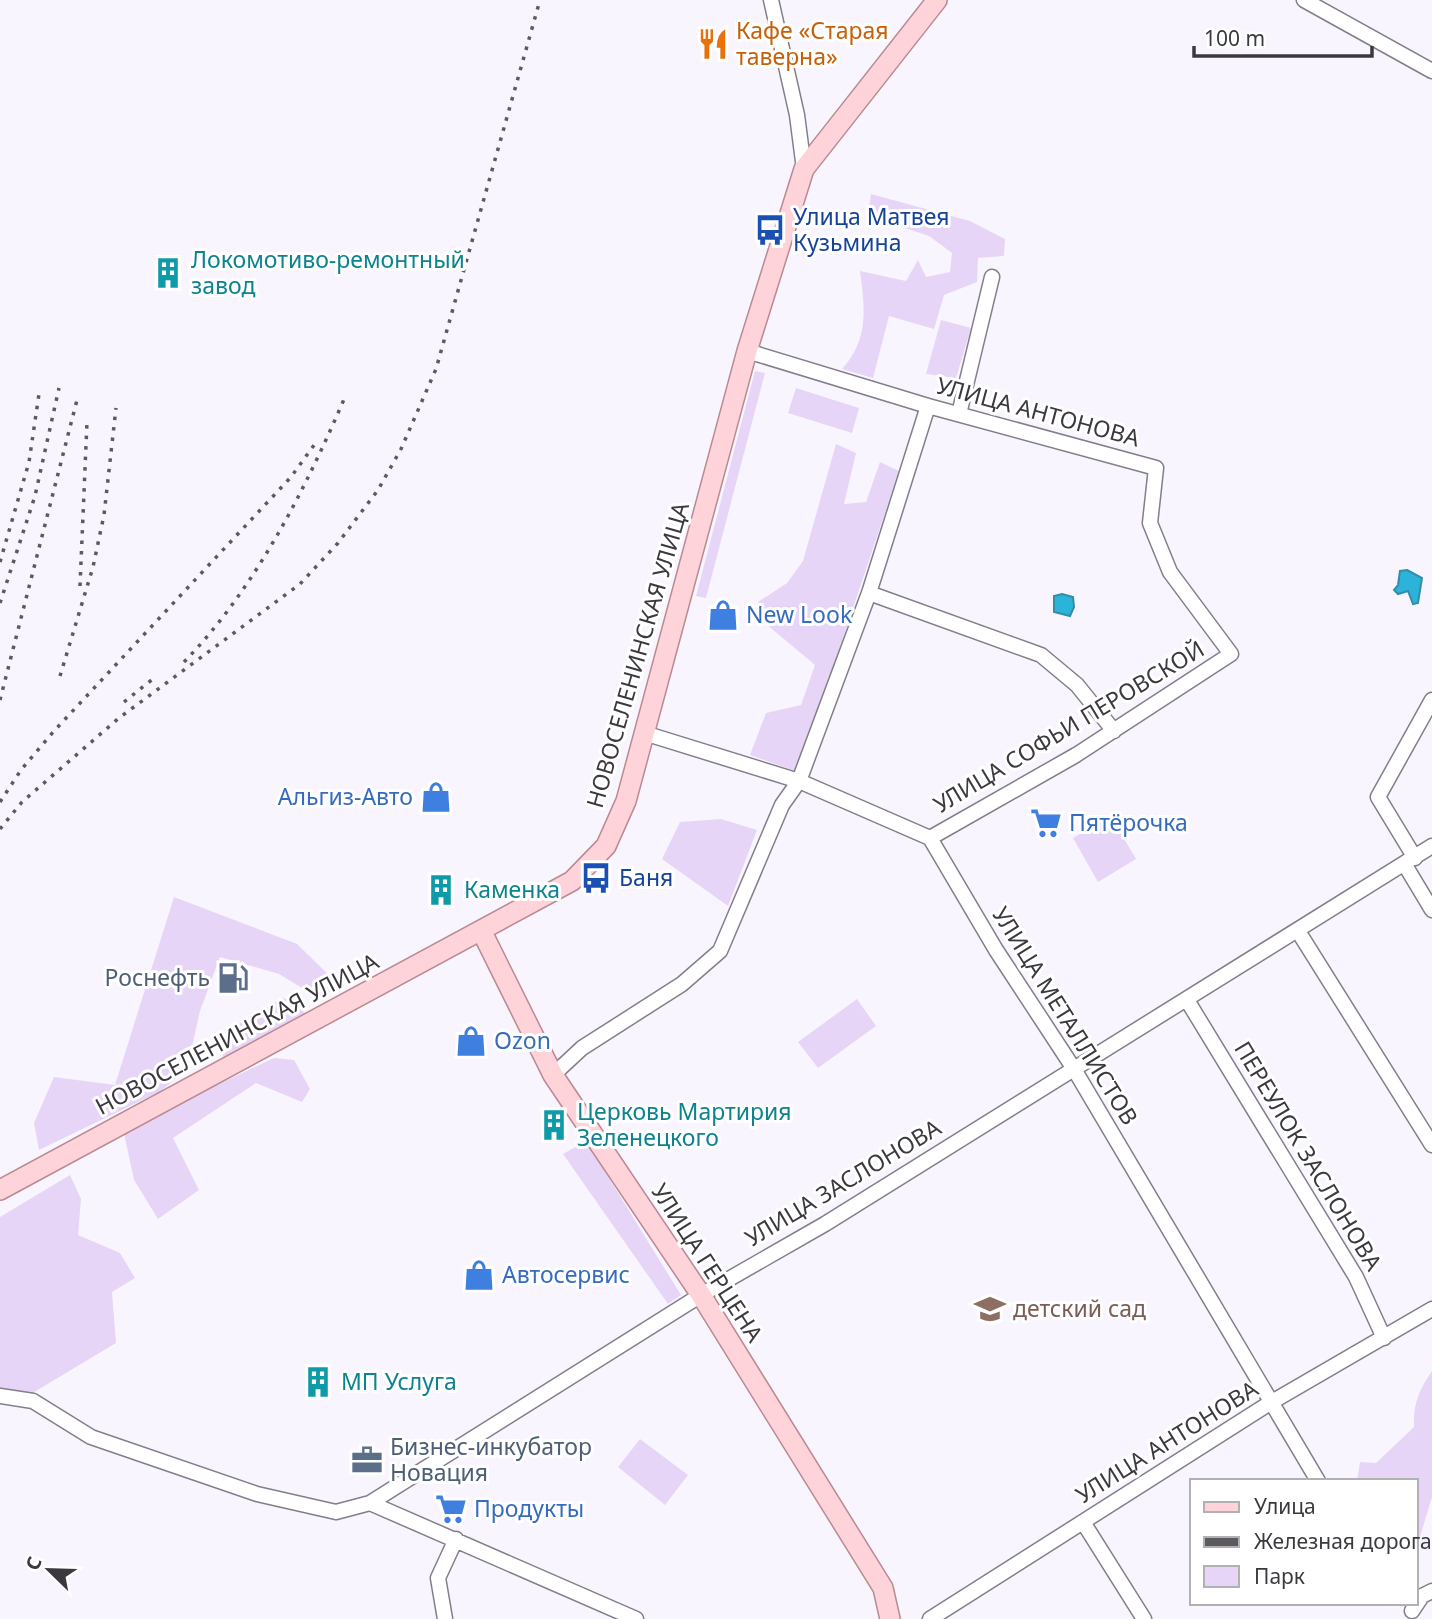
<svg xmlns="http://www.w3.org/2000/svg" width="1432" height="1619" font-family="'Noto Sans',sans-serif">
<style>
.green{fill:#e7d5f7}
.water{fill:#2cb3da;stroke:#318eab;stroke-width:2}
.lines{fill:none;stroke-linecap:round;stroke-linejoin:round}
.minor-casing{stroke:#837e89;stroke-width:17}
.major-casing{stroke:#ba8a92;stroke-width:22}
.minor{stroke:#fff;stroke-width:14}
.major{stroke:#fed3d9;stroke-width:19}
.rail{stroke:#5c595f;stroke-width:3.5;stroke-dasharray:3.5 7;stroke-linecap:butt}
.labels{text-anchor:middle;stroke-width:6;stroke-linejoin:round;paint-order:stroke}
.food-label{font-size:23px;fill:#c56008;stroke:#fff;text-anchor:start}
.transit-label{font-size:23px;fill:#164399;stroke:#fff;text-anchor:start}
.culture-label{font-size:23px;fill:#0d838f;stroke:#fff;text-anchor:start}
.street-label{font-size:23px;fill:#3c393e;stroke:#fff}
.shop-label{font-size:23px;fill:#366cbe;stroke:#fff;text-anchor:start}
.service-label{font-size:23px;fill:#4e5e75;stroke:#fff;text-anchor:end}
.education-label{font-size:23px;fill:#785e54;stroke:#fff;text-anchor:start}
</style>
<rect width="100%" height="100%" fill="#f9f5fe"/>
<path class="green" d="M871,194L970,221L1005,239L1004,256L978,258L977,282L944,295L934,329L889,316L873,378L842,369C869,339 865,309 860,271L906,281L918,260L926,277L950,272L952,253L929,236L868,216Z
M941,320L971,328L956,378L926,374Z
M755,371L765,373L706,598L696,596Z
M796,388L859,408L852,433L788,413Z
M836,444L856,453L844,504L866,502L880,462L899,471L798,772L750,755L766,713L801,705L815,665L766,624L758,602L787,583L803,561Z
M1110,815L1136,859L1098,882L1073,838Z
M721,819L757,830L728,906L662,859L680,822Z
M174,897L297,944L335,981L334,990L317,997L279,974L220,957L200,1011L187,1069L161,1091L39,1150L34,1123L54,1077L115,1085Z
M282,998L292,1000L310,1018L222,1065L225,1032Z
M857,999L876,1026L818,1068L798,1042Z
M274,1058L294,1060L310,1089L302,1102L256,1083L173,1138L199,1190L158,1219L134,1180L123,1129Z
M586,1141L681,1295L668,1304L563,1154Z
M70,1175L81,1199L78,1235L120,1253L135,1278L112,1292L116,1343L31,1394L0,1392V1217Z
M1432,1371V1497L1416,1550V1481H1357L1360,1462L1376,1463L1414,1427C1413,1404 1419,1390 1432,1371Z
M640,1439L688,1475L665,1505L618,1467Z"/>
<path class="water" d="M1407,570L1422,578L1418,603L1413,604L1408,591L1398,594L1394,590L1398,585L1400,571Z
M1062,594L1073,597L1074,607L1070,616L1054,612V596Z"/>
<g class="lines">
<defs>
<path id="minor" d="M771,0L797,115L804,169
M1304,0L1432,71
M747,351L928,406L1156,468L1150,523L1170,572L1231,654L1076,755L930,838
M959,414L992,277
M869,593L1041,655L1077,685L1114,731
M644,733L799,781L930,838L996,950L1074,1069L1318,1481
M1415,858L1378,797L1432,700
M1405,865L1432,910
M1298,931L1432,1145
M1187,1000L1356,1277L1384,1338
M553,1075L582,1048L682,984L720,951L782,805L799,781L869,593L928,406
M0,1396L33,1401L91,1437L257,1494L336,1512L370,1503L701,1295L825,1224L1432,846
M370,1503L636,1619
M1083,1522L1144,1619
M1412,1611L1422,1596L1432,1591
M445,1619L438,1578L456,1539
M930,1619L1270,1403L1432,1309"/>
<path id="major" d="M482,932L553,1075L701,1295L883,1588L890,1619
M0,1190L572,881L606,846L626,801L747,351L804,169L937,0"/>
</defs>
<use href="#minor" class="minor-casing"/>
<use href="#major" class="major-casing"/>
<use href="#minor" class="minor"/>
<use href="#major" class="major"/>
<path class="rail" d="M0,562L29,462L39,394
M80,586L87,422
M0,603L35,496L59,388
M184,662C255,589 305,490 345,397
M60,676L93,567L104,515L116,408
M0,700L78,396
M124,702L154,678
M0,802L21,770L54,731L291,477L317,441
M0,829L22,802L119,718L300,584L338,543L378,490L401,449L436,369L540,0"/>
</g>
<defs>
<symbol id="restaurant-bare" viewBox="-9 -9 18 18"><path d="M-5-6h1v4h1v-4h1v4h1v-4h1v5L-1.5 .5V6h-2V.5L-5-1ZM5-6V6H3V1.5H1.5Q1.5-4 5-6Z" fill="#e8710a" stroke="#fff" stroke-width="2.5" paint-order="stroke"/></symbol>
<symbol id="bus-bare" viewBox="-9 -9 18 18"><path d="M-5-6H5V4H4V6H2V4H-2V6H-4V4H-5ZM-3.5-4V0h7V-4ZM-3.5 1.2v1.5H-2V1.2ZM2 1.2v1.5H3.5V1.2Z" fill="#1a4fb4" stroke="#fff" stroke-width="2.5" paint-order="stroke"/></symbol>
<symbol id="building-bare" viewBox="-9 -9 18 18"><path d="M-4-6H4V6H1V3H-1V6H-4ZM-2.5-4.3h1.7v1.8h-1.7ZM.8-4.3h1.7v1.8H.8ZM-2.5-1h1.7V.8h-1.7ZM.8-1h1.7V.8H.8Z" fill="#0f9aa8" stroke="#fff" stroke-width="2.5" paint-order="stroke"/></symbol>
<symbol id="shop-bare" viewBox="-9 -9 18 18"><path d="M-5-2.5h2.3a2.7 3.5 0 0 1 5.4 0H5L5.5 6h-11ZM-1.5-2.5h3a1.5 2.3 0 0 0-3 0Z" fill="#3f7fe0" stroke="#fff" stroke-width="2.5" paint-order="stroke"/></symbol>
<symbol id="supermarket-bare" viewBox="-9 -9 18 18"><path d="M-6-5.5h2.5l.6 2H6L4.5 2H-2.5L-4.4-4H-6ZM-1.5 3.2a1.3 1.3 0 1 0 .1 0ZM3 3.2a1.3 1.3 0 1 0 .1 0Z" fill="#3f7fe0" stroke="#fff" stroke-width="2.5" paint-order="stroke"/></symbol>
<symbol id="fuel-bare" viewBox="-9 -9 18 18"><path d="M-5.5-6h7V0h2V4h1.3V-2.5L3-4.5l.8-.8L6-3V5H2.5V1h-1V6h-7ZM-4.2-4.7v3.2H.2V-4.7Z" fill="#5c6f8a" stroke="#fff" stroke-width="2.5" paint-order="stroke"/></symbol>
<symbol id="school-bare" viewBox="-9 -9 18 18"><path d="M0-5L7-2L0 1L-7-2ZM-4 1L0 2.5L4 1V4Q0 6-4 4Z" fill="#8d6e63" stroke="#fff" stroke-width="2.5" paint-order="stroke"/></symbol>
<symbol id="office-bare" viewBox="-9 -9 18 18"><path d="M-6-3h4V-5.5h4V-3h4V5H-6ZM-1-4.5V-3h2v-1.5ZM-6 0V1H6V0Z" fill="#5c6f8a" stroke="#fff" stroke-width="2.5" paint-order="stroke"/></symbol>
</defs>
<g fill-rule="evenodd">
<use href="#restaurant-bare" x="691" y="22" width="44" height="44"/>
<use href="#bus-bare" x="748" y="208" width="44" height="44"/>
<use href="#building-bare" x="146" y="251" width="44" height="44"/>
<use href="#shop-bare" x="701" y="593" width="44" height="44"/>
<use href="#shop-bare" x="414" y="775" width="44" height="44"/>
<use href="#supermarket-bare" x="1024" y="801" width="44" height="44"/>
<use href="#bus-bare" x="574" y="856" width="44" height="44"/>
<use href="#building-bare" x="419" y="868" width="44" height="44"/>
<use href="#fuel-bare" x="211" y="956" width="44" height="44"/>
<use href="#shop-bare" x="449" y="1019" width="44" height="44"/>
<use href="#building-bare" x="532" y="1103" width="44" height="44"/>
<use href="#shop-bare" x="457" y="1253" width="44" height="44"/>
<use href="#school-bare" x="968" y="1287" width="44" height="44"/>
<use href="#building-bare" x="296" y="1360" width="44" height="44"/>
<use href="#office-bare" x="345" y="1438" width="44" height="44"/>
<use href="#supermarket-bare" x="429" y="1487" width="44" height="44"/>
</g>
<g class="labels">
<g class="food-label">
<text x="736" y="39">Кафе «Старая<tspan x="736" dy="26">таверна»</tspan></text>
</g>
<g class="transit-label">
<text x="793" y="225">Улица Матвея<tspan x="793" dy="26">Кузьмина</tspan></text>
<text x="619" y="886">Баня</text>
</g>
<g class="culture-label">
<text x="191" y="268">Локомотиво-ремонтный<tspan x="191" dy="26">завод</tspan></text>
<text x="464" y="898">Каменка</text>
<text x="577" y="1120">Церковь Мартирия<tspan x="577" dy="26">Зеленецкого</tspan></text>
<text x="341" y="1390">МП Услуга</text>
</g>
<g class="street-label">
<text transform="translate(1038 412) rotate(15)" y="8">УЛИЦА АНТОНОВА</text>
<text transform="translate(638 655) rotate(-74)" y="8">НОВОСЕЛЕНИНСКАЯ УЛИЦА</text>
<text transform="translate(1069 727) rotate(-31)" y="8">УЛИЦА СОФЬИ ПЕРОВСКОЙ</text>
<text transform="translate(1065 1016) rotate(58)" y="8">УЛИЦА МЕТАЛЛИСТОВ</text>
<text transform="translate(237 1034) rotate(-28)" y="8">НОВОСЕЛЕНИНСКАЯ УЛИЦА</text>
<text transform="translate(1308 1156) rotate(59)" y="8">ПЕРЕУЛОК ЗАСЛОНОВА</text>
<text transform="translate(843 1183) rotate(-31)" y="8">УЛИЦА ЗАСЛОНОВА</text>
<text transform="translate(707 1263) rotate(57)" y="8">УЛИЦА ГЕРЦЕНА</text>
<text transform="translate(1167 1442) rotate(-32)" y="8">УЛИЦА АНТОНОВА</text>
</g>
<g class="shop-label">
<text x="746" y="623">New Look</text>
<text x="413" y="805" text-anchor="end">Альгиз-Авто</text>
<text x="1069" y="831">Пятёрочка</text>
<text x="494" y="1049">Ozon</text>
<text x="502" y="1283">Автосервис</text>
<text x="474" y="1517">Продукты</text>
</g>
<g class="service-label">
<text x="210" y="986">Роснефть</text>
<text x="390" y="1455" text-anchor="start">Бизнес-инкубатор<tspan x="390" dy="26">Новация</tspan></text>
</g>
<g class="education-label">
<text x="1013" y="1317">детский сад</text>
</g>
</g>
<rect x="1190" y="1479" width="228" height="126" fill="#ffffff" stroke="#b1b0b2" stroke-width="2"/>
<rect x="1204" y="1502" width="35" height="10" fill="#fed3d9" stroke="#b1b0b2" stroke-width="2"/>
<text x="1254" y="1514" font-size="21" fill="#3c393e">Улица</text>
<rect x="1204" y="1537" width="35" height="10" fill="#5c595f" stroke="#b1b0b2" stroke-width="2"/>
<text x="1254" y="1549" font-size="21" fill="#3c393e">Железная дорога</text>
<rect x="1204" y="1566" width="35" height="21" fill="#e7d5f7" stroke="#b1b0b2" stroke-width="2"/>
<text x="1254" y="1584" font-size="21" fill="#3c393e">Парк</text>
<g transform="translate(49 1570) rotate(293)" stroke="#ffffff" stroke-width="5" paint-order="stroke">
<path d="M0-5L12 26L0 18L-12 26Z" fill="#3c393e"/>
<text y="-10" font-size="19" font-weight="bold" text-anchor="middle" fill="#3c393e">С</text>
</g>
<path d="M1194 46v10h178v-10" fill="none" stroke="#3c393e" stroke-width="3.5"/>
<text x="1204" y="46" font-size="21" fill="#3c393e" stroke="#ffffff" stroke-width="5" paint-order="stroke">100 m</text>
</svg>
